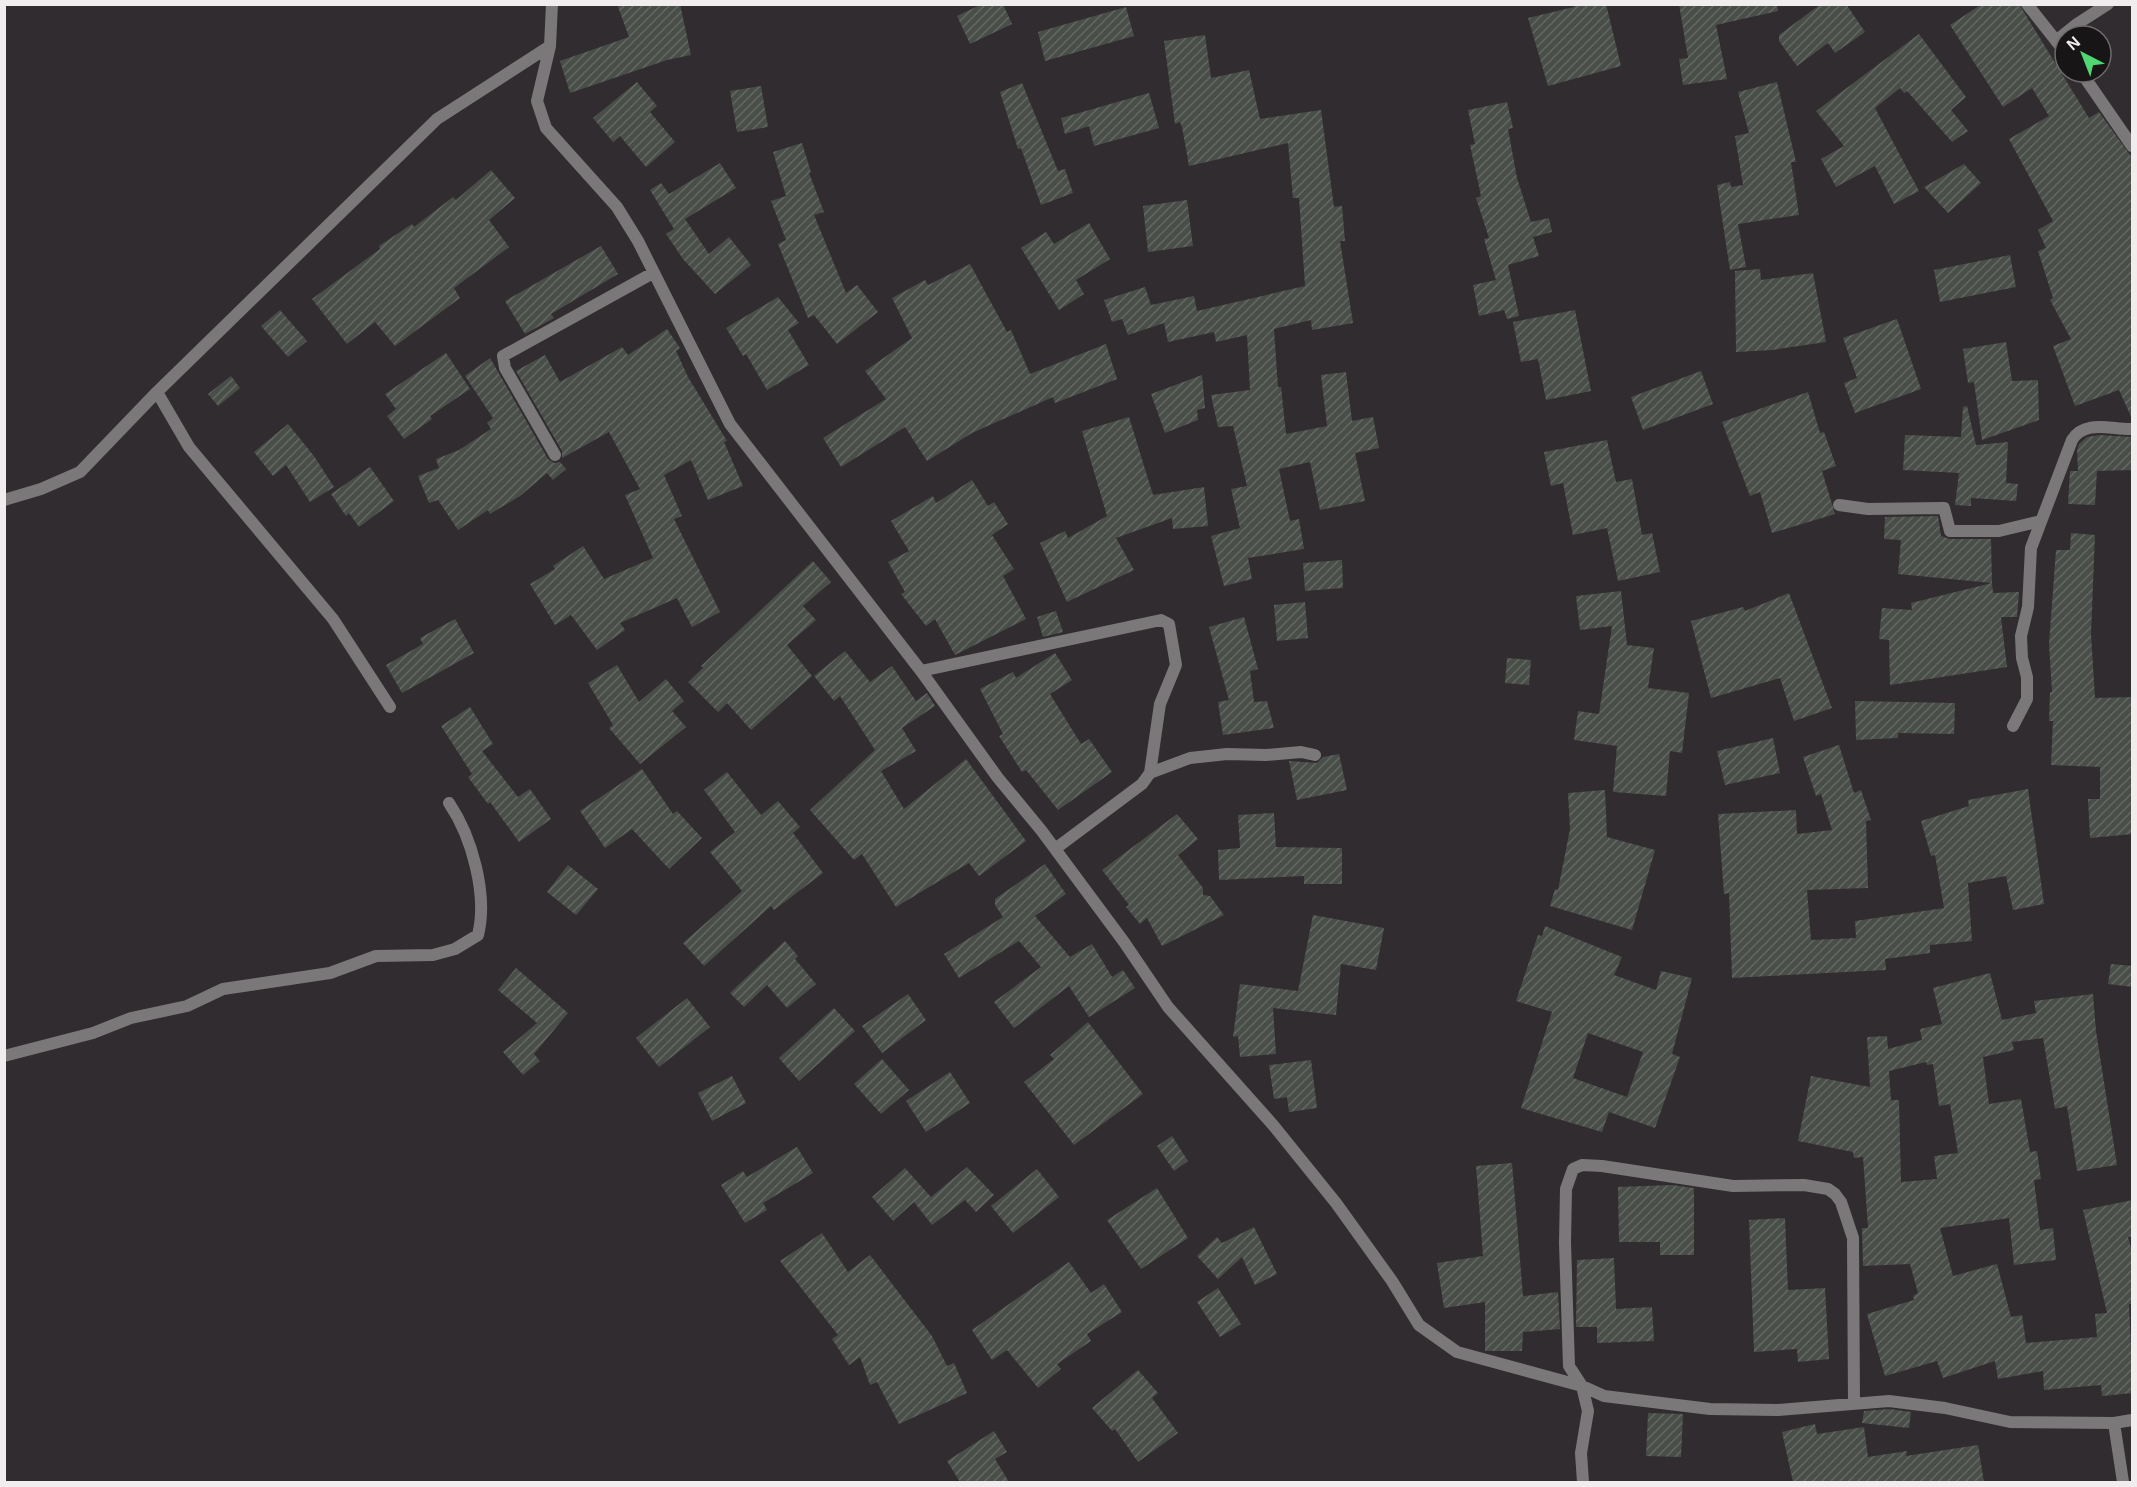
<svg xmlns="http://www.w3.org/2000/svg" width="2137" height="1487" font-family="Helvetica,sans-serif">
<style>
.building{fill:url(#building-hatch);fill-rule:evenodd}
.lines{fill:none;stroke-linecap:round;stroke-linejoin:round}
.minor{stroke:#7b787a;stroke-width:12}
</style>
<defs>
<pattern id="building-hatch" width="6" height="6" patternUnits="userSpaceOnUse" patternTransform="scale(1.5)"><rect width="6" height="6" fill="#494e49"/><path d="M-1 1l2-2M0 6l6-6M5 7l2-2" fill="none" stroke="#646864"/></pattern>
</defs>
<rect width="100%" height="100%" fill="#312c30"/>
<path class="building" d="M617,4H680L691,55L667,60L570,93L560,61L629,37Z
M982,4H1003L1012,24L970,44L957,16Z
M1574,4H1606L1621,66L1548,86L1528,18L1574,7Z
M1679,4H1777L1778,11L1716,25L1727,79L1683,85L1679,59L1688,58Z
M1821,4H1846L1865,32L1835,53L1828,43L1797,66L1779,41V35Z
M1982,4H2019L2089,118L2099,112L2133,159V421L2119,390L2075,406L2053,346L2071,339L2050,300L2053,298L2038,251L2046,248L2038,230L2053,221L2009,139L2049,116L2032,88L2003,107L1950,25Z
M1126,7L1134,36L1045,61L1038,32Z
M1919,34L1966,97L1951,110L1968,131L1952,142L1907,91L1904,93L1900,88L1875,108L1919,191L1894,204L1875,166L1836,187L1821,159L1844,146L1816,111Z
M1205,35L1211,78L1249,70L1260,119L1321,110L1334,207L1342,206L1345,241H1340L1353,323L1312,330L1311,320L1274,329L1278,387H1281L1286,434L1327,426L1321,375L1346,372L1352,421L1373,417L1379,448L1355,453L1365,501L1320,510L1310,462L1279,469L1290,521L1299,519L1304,549L1248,558L1252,579L1224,586L1211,536L1240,528L1231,489L1247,486L1233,426L1218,427L1211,395L1250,390L1247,335L1216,342L1214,332L1168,342L1164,323L1128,335L1122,319L1112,322L1104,300L1145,287L1151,305L1194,296L1197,311L1305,286L1299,198H1293L1288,143L1189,166L1182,127L1180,122L1175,124L1164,41Z
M637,82L657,106L650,112L675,142L646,167L620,136L613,142L593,118Z
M1777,82L1796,162H1791L1799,215L1738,224L1746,267L1730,270L1717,185L1730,182L1731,187L1743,185L1735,136L1749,133L1738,92Z
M1022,83L1058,171L1065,169L1073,193L1041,205L1021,148L1018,149L1000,92Z
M761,86L768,127L737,132L730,91Z
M1149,93L1159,128L1094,146L1089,126L1065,134L1061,118Z
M1507,102L1513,128L1508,129L1517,178L1531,222L1549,218L1552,232L1533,237L1539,256L1508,265L1519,316L1507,319L1504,310L1479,316L1473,285L1496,280L1484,239L1489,238L1476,198L1481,196L1470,145L1475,144L1468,110Z
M802,143L811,172L809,173L824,212L814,215L846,293L857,285L878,312L837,344L814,315L808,318L778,244L786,240L771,201L786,196L773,152Z
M720,163L736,188L685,219L709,254L729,237L751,265L715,294L683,259L666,234L674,229L650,190L661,183L669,194Z
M1964,164L1981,183L1948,213L1924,187Z
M491,170L515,198L489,220L509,247L454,288L460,298L395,346L375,322L347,344L312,299L380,249L379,246L412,224L414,227L453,197L456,200Z
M1187,200L1193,246L1148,252L1143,206Z
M1089,223L1110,259L1076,280L1084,294L1059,310L1021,248L1046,232L1054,244Z
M601,246L618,274L551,314L554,318L525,334L505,301Z
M2010,255L2016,287L1940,302L1934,270Z
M970,264L1007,332L1011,330L1030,374L1106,344L1117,379L1055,403L1053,397L972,433L927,461L905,427L841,467L823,438L886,399L865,371L912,338L892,298L925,280L928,285Z
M1760,269L1761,280L1813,273L1826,342L1772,350L1736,352L1735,271Z
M778,297L799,323L788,330L809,365L767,390L746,354L743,356L726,328Z
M280,310L307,341L288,357L261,326Z
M1575,310L1591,391L1546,400L1538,359L1521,362L1513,322Z
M1897,319L1921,389L1855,413L1844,383L1857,378L1843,338Z
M667,329L680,348L676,351L688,377L727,441L724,442L743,486L708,500L691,460L664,475L682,516L674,519L720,612L692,627L677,598L620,623L625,630L597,650L571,615L555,625L530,584L555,569L553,566L583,546L604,579L653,558L625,495L640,489L609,432L562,458V451L516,371L545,355L560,382L622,347L628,355Z
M2006,342L2012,381L2038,380L2039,420L1982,440L1974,382L1968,383L1963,349Z
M446,353L470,389L430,416L432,419L404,439L387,416L396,409L385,394Z
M490,358L548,459L554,463L560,462L566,469L553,480L547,473L520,496L490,514L488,510L458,530L438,500L429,503L418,476L439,468L436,459L459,450L491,429L487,423L493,418L465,376Z
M1701,371L1713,404L1643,430L1631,397Z
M1202,375L1205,408L1197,410L1198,420L1165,433L1151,394Z
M231,376L240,388L218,406L208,394Z
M1808,392L1820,433L1824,432L1836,466L1822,471L1835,514L1772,533L1760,492L1750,496L1722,422Z
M1967,406L1976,445L2008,442L2006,483L2018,484L2016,501L1971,498V506L1955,505L1959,473L1903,470L1905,435L1961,437L1963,407Z
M1129,417L1153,495L1204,487L1208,526L1173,529L1172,518L1116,538L1134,570L1067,602L1040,543L1065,531L1068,538L1107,516L1082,431Z
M288,424L314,456L334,487L310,502L286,465L273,476L254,452Z
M2099,435L2133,437V470L2097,471L2095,505L2068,504L2070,471H2078L2077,451L2079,444L2087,437Z
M1607,440L1616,482L1632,479L1642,535L1652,533L1660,572L1618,581L1607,528L1573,535L1563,483L1551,486L1544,452Z
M370,467L394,501L359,527L349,513L346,516L331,494Z
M972,480L988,506L994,502L1008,524L992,535L1014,569L1003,576L1026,619L955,655L935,619L926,626L901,594L905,592L888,562L909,551L891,521L933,496L936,503Z
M1938,516L1941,536L1950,539H1991L1992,583L1898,574L1901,540L1884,539L1885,517Z
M2071,533L2095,535L2091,634L2095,698L2133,697V834L2090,838L2088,799H2100V767L2051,765L2053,721H2049L2050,692H2052L2049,644L2056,550H2070Z
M1342,560L1343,588L1305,591L1303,563Z
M813,561L831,582L803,606L816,620L787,645L812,676L751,730L727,703L718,712L688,682L703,668L701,666Z
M1992,583L1993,593L2019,592L2017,617H2001L2007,667L1890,685L1889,640L1879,639L1882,608L1912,610L1911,603Z
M1621,591L1627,645L1654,648L1648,688L1689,693L1682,753L1670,751L1666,796L1613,792L1617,746L1574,740L1578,711L1599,714L1612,626L1580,630L1576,596Z
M1789,593L1832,708L1794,721L1780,678L1711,698L1691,621L1743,607L1745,611Z
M1305,602L1308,638L1277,641L1274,605Z
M1056,611L1063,632L1043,637L1037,617Z
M1244,617L1258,669L1250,671L1254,702L1267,701L1274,728L1223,735L1218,702L1229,700L1209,627Z
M455,619L474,653L402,693L386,665L423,644L420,638Z
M845,651L870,682L892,666L916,701L927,693L935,706L902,728L916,751L881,771L904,809L966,759L1026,841L979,876L969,863L896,907L862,854L854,860L810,810L875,750L840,696L834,701L814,676Z
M1055,653L1072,680L1050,694L1081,744L1089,739L1112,772L1058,810L1026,770L1022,772L999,736L1003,734L980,689L1013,672L1016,678Z
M1507,658L1531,660L1529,685L1505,683Z
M617,665L639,702L666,679L684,701L672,711L686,727L640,764L609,728L613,725L588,683Z
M1855,701L1955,703L1954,734L1898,733V738L1856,740Z
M470,707L493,744L482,751L518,797L530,789L551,819L519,842L490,802L488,804L468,777L472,774L441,726Z
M1773,738L1780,773L1725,785L1717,751Z
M1839,745L1854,793L1861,790L1871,820L1866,821L1868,888L1807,890L1811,940L1856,938L1855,921L1944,908L1935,855L1931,856L1921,821L1969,806L1968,800L2028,789L2044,904L2013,910L2006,876L1968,883L1972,941L1930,945V953L1885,959L1886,970L1732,978L1729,893L1724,894L1718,814L1796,810L1797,834L1832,830L1821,794L1816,796L1803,757Z
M1339,754L1347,790L1297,800L1289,761L1317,763L1323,757Z
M642,769L673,814L677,811L702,838L669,869L632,829L605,848L580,811Z
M727,772L761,815L778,801L800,827L793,833L823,873L774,910L771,906L704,966L683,943L742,891L710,852L735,832L704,790Z
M1605,790L1607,837L1655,850L1632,930L1550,906L1555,889L1558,890L1570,829L1568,793Z
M1274,813L1276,847L1342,848V884H1304V876L1219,880L1218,850L1240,848L1238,815Z
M1177,814L1198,839L1178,855L1203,888V895L1210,896L1224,915L1162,946L1147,918L1140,924L1126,907L1129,905L1102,870Z
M1045,864L1066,894L1035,916L1070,957L1092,944L1112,977L1123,970L1135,988L1089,1017L1069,986L1014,1028L994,1002L1041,967L1019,941L959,978L944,954L1003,917L995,905V899Z
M568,865L598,889L576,915L547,892Z
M1313,915L1384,928L1376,970L1341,964L1336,1015L1273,1008L1276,1054L1240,1057L1238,1036L1233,1037L1240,984L1298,991Z
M1545,926L1622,957L1614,975L1656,990L1661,971L1692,978L1672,1054L1680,1057L1655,1128L1609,1112L1602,1132L1521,1108L1552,1012L1516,1001L1538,935L1542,936ZM1588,1033L1643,1052L1627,1097L1573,1078Z
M785,941L798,956L795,959L816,984L787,1008L767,985L744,1007L730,993Z
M2111,964L2133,966V987L2108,984Z
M516,968L568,1013L534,1054L540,1061L523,1075L503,1052L537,1023L498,990Z
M1990,973L2002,1020L2036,1013L2034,1001L2093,994L2096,1031L2117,1165L2077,1171L2067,1106L2055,1109L2043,1038L2012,1042L2014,1050L1983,1057L1989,1104L2021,1099L2030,1152L2037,1151L2041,1179L2034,1180L2040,1230L2053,1228L2056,1260L2014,1265L2009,1218L1940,1228L1953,1276L1997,1264L2011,1317L2022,1315L2026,1343L2097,1337L2095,1314L2107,1313L2083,1210L2133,1200V1236L2128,1237L2133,1255V1304H2129L2133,1393L2102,1396L2101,1385L2044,1390L2043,1371L1998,1379L1995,1361L1943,1378L1937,1361L1885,1376L1867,1314L1914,1300L1913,1296L1918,1293L1910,1264L1863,1266L1862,1228H1868L1863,1157L1854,1158L1853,1152L1798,1141L1811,1076L1870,1087L1867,1037L1887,1036L1888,1049L1922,1040L1920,1029L1942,1024L1933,988ZM1926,1062L1927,1065L1933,1064L1939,1106L1950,1104L1958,1153L1934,1156L1937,1179L1901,1182L1899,1100H1891L1889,1071Z
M908,994L926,1020L882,1053L862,1026Z
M687,998L710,1027L659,1067L636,1038Z
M834,1008L855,1031L799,1081L779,1058Z
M1088,1022L1143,1094L1074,1145L1024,1082L1054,1059L1050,1055Z
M882,1059L909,1090L881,1114L854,1084Z
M1311,1060L1317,1108L1289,1112L1287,1097L1274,1099L1269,1065Z
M950,1072L970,1103L926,1132L906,1101Z
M732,1076L746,1103L712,1121L698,1093Z
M1172,1136L1188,1161L1174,1171L1157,1146Z
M797,1147L813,1173L763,1203L767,1210L745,1223L721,1185L743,1171L747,1177Z
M1512,1163L1523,1296L1558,1292L1560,1329L1523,1332L1522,1351H1485V1302L1444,1308L1437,1263L1483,1256L1476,1166Z
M967,1167L994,1195L976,1212L965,1200L932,1225L914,1202L893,1221L872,1197L905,1168L931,1197Z
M1037,1169L1059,1197L1013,1233L991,1206Z
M1672,1185L1694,1188V1255H1660V1242H1619L1618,1187Z
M1157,1188L1188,1238L1141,1269L1107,1220Z
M1785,1218L1788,1290L1825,1288L1829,1359L1798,1362L1797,1349L1754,1352L1749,1220Z
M1254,1227L1277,1274L1255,1285L1242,1257L1218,1279L1197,1256L1217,1237L1222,1243Z
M822,1233L848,1272L870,1255L932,1336L947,1366L954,1363L967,1393L899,1424L877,1382L870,1385L860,1357L849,1365L832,1339L838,1335L780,1261Z
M1614,1258L1616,1309L1652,1307L1654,1341L1597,1343V1327H1576L1577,1260Z
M1069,1262L1091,1293L1104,1284L1122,1312L1087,1334L1091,1341L1057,1364L1061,1369L1038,1388L1007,1350L992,1360L972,1330Z
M1218,1288L1241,1324L1220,1337L1197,1302Z
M1138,1370L1158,1393L1152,1398L1178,1433L1138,1462L1115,1429L1112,1431L1092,1408Z
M1889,1409L1911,1412L1909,1428L1862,1423L1864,1411Z
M1648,1413L1683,1414L1681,1457L1646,1456Z
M1815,1424L1817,1434L1864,1427L1868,1457L1907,1451L1906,1456L1978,1445L1984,1482H1793L1782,1432Z
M994,1431L1007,1452L995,1459L1009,1482H960L947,1461Z"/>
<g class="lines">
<path class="minor" d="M552,4L550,46L537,101L546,128L617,207L638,241L730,424L921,671L998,778L1041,830L1124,942L1168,1007L1273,1125L1336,1203L1392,1281L1419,1325L1457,1352L1582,1386L1604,1396L1710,1409L1778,1410L1889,1401L1945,1408L2010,1422L2114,1423L2132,1420
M2027,4L2065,52
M2056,41L2077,24L2108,4
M2081,72L2132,146
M157,392L189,447L333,619L390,707
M555,455L505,368L503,356L653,273
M4,500L41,489L80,472L157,392L437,119L550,46
M1839,505L1868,509L1944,508L1950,531H1999L2041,521
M921,671L1161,620L1169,624L1176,665L1160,704L1150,773L1142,784L1055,849
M2013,726L2027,699V677L2022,658L2021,636L2028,607L2031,548L2072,440C2085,419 2112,430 2132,429
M1150,773L1190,758L1227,754L1266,755L1301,752L1315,755
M4,1056L93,1033L131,1018L187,1006L223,989L330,973L376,956L433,955L455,949L478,935C488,895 472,837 449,803
M2114,1423L2123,1482
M1583,1482L1581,1453L1588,1411L1582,1386L1569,1366L1565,1243L1566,1189L1573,1169L1582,1165L1602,1166L1733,1186L1804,1185L1828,1189L1835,1194L1841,1202L1853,1238L1854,1403"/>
</g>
<rect width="2137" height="1487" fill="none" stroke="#f1edef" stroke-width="12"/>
<g transform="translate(2083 54) rotate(318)"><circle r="28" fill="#181517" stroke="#6f6b6d" stroke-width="1.5"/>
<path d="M0-4.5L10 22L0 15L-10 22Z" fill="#51d674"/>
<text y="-9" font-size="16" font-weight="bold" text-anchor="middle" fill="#f1edef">N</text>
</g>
</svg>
